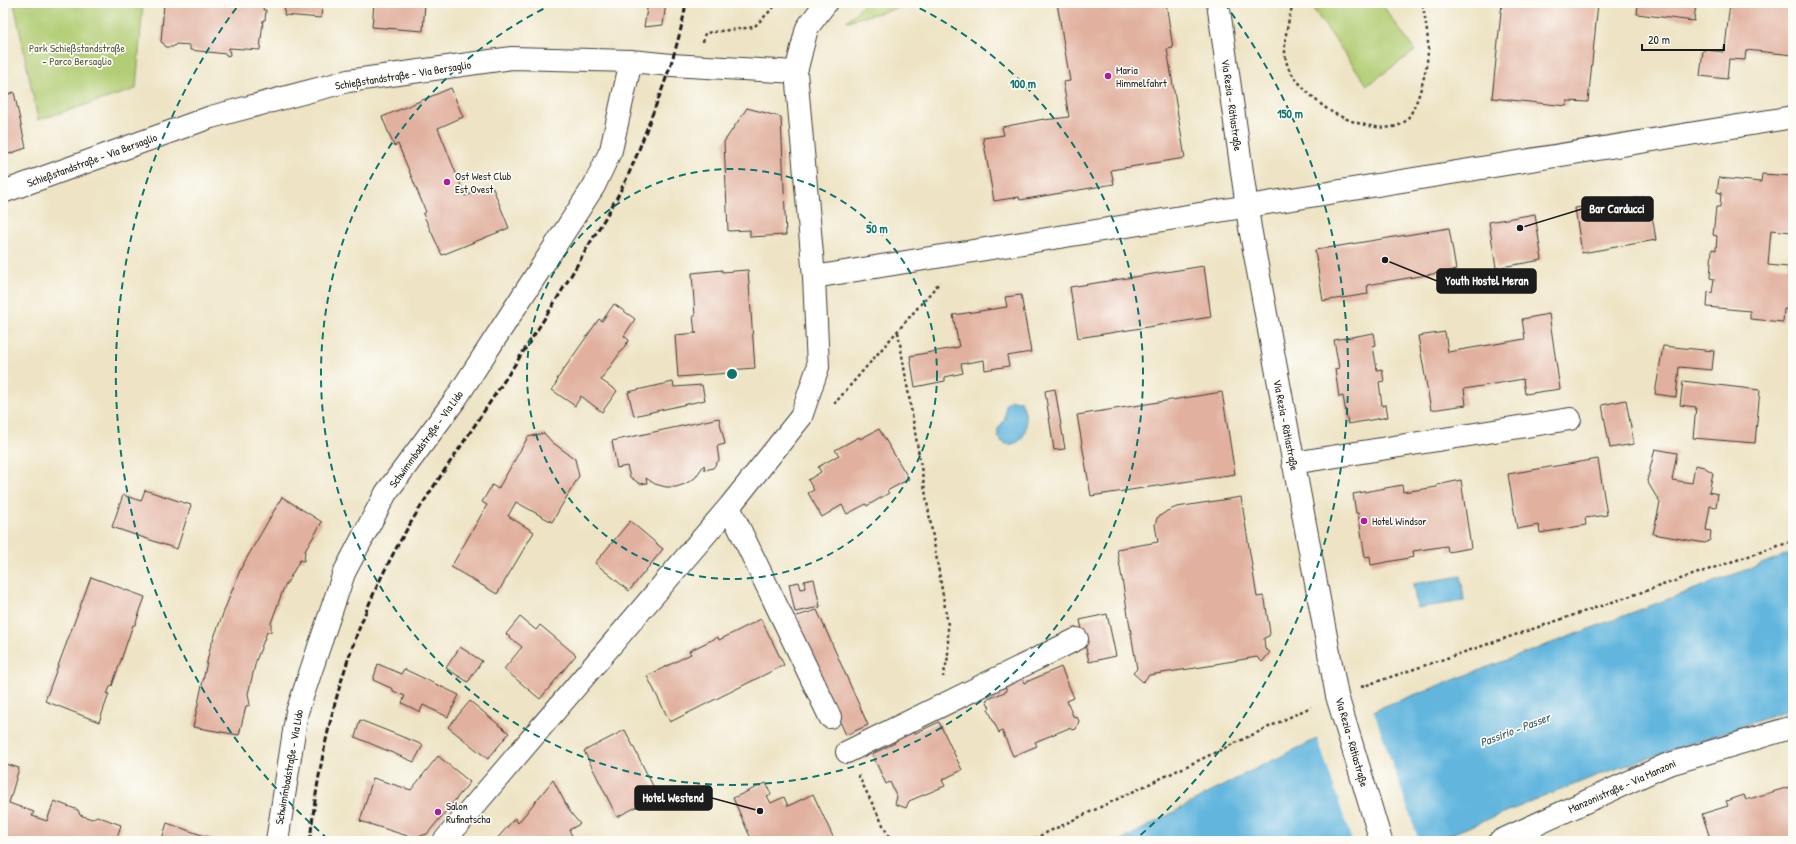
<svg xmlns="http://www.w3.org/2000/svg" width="1796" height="844" font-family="'Patrick Hand',sans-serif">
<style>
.green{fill:#b2cd74;stroke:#677448}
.water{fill:#62b6de;stroke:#3f697d}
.pier{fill:#eee4c5}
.building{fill:#e1b09e}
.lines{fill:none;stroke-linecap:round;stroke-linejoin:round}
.minor-casing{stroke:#3c3a35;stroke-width:24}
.path{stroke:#3c3a35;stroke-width:2.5;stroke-dasharray:3 3;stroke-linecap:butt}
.minor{stroke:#fff;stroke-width:22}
.rail{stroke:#1c1c1c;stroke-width:3;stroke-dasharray:6 3;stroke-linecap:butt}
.ring{fill:none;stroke:#0f766e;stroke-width:2;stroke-dasharray:7 5}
.poi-dot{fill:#b5179e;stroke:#fdfcf7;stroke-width:1.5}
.labels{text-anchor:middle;stroke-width:3.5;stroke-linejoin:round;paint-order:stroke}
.park-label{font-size:11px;fill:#505a3b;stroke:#fdfcf7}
.poi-label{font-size:11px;fill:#1c1c1c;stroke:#fdfcf7;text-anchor:start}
.street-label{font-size:11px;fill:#1c1c1c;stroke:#fdfcf7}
.water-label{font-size:12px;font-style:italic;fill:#385a6a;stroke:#fdfcf7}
.centre{fill:#0f766e;stroke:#fdfcf7;stroke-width:2}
.ring-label{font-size:12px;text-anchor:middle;font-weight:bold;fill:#0f766e;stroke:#fdfcf7;stroke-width:3.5;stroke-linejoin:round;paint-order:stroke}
.leader{fill:none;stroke:#1c1c1c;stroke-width:1.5}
.callout-dot{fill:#1c1c1c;stroke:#fdfcf7;stroke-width:1.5}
.callout{fill:#1c1c1c;stroke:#1c1c1c;stroke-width:1.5}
.callout-label{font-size:12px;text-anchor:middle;font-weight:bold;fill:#fff}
</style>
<rect width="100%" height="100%" fill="#fdfcf7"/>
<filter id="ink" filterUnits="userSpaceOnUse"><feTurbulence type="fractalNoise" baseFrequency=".025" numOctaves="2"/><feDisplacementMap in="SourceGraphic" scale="8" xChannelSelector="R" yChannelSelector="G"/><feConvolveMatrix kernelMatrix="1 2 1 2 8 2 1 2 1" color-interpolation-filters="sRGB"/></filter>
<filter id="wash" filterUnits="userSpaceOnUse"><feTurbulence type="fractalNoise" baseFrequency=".012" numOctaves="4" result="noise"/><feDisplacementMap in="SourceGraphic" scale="16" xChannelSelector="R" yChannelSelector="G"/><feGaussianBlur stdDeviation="0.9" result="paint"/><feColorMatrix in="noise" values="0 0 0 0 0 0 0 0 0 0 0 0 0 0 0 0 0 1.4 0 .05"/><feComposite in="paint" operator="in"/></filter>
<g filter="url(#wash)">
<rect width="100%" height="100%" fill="#eee4c5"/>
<path class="green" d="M14,3H143L136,89L38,120Z
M865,3H918L847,21Z
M1309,3H1381L1415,51L1367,85Z"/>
<path class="water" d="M1011,400L1021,401C1027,413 1031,441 1012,444C1006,445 1002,442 998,438V429L1005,419L1006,404Z
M1793,552V709L1598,775L1434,841H1120L1243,775L1382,707Z
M1461,576L1464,601L1417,608L1413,584Z"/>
<path class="pier" d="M1373,709L1419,841H1352L1317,737Z"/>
<g id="blocks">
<path class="building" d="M164,3H264L263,10H266L265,20H263L260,50L229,48L230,55L227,56L226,54L190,50V45L176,44L173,47H166L163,43L161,42Z
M285,3H322L321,18L284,15Z
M374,3H425L423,31L372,27Z
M648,3H666L663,25L644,27Z
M1057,3H1166L1173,48L1167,49L1185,158L1111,170L1114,184L1020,200L1019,197L994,201L983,138L1004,135L1002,127L1044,119V120L1069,117L1063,82L1070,81Z
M1502,3H1598L1588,102L1567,101V106L1492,98Z
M1638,3H1696L1694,21L1637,14Z
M1730,3H1793V55L1746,50L1745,60L1729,59L1727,79L1700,76L1703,50L1723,52V48H1725Z
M451,88L463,117L438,128L465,196L492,186L509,228L442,255L423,214L426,212L398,144L394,146L382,117Z
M14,92L26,148L3,156V96Z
M747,108L781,117L786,235L750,237V230L728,231L724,142Z
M1762,174L1793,176L1792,232L1771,230L1768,265L1788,267V279L1792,280L1790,310L1784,309L1783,322L1750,319V311L1707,307L1708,292L1712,293L1714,279L1710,278L1712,249L1716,250L1717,236L1713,235L1716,207H1720L1721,193L1717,192L1719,178L1761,182Z
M1649,196L1656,240L1582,253L1575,208Z
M1535,214L1542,260L1496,268L1489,222Z
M1449,228L1456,270L1367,285L1368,294L1323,301L1315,250Z
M1204,266L1211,317L1078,338L1070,287Z
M722,270V272L748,270L755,368L729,370V373L678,377L675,335L697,333H695L693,316H695L692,273Z
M1021,295L1031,352L1007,356L1009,366L985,370L984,360L961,364L963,373L945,377V381L915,387L910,356L959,347L953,315L1007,307L1005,297Z
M614,304L635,319L624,336L629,340L601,380L617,391L602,412L581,396L575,406L552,390L558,380L557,379L599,319L602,321Z
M1549,314L1560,389L1525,394L1523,379L1464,389L1466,405L1431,410L1418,336L1445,332L1448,352L1525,339L1522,319Z
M1374,333L1376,345L1373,346L1377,370L1382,369L1384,381L1379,382L1382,406L1386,405L1388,417L1348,424L1343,396L1339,397L1335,369L1339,368L1334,340Z
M1663,346L1714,351L1712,370L1679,367L1676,397L1655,394Z
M1683,381L1760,390L1755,443L1693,438L1696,407L1680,405Z
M673,382L674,387L702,385L705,400L634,416L628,392Z
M1055,389L1065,449L1054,450L1045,391Z
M1222,392L1235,474L1091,496L1077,415Z
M1626,400L1634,444L1610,448L1602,405Z
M719,418L725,444L717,446L719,460L713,468L705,470L704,465L695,478L685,484L676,487H666L655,484L646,478L647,483L640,484L630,477L627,466L617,468L612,441Z
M879,429L909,479L887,491L889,493L867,506L866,504L847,514L842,505L822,517L808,493L814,490L808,480L821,472L818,467L839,455L835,450L859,437L860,439Z
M544,433L552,442L575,459L579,476L552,522L516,502L508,516L534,532L497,594L451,567L487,505L482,502L492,485L498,489L528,437Z
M1655,449L1677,453L1672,480L1692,483L1695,465L1704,467L1713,473L1709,492L1718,494L1716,507L1710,506L1706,530L1711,531L1710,540L1705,543L1653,534L1660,503L1647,481Z
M1598,459L1607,515L1585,518L1586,525L1540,533L1539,525L1517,529L1508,474Z
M1461,480L1471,548L1448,552L1447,546L1413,551L1414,557L1371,565L1370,556L1365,557L1358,513H1356L1353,494L1402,485L1403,492L1437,487V485Z
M145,490L191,505L177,549L112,527L123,495L141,501Z
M282,497L322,522L305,551L304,561L300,560L283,590L271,623V632H267L256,661L248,694L250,705L246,706L239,735L193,727L210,648L224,611L241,568Z
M1241,497L1257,597L1263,596L1265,600L1270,633L1269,636L1264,638L1265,649L1270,652L1262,662L1257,657L1215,664V665L1149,675L1143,682L1133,673L1137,669L1117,549L1158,542L1155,525L1157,518L1167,511L1177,507Z
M630,521L663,549L629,591L595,563Z
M91,577L145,597L135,625H133L112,686L111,685L107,694H109L99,722L45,701Z
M814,579L820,607L795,612L789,584L799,582L801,589L805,588L804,581Z
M817,610L868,725L846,735L794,617Z
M1107,614L1116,656L1089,662L1080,620Z
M520,617L536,630L540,625L576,655L540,699L504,669L522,647L506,634Z
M761,619L784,665L670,722L647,676L691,654L689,651L718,637L719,640Z
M460,647L482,661L468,682L446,668Z
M378,664L401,674L404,669L459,695L448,717L423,705L420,712L402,703L405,696L393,691V689L373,680Z
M1061,667L1074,698L1067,701L1073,716L1077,717L1079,721L1076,729L1073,730L1069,728L1035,742L1037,746L1013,756L1002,731L999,733L988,709L990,708L986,700L1007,691L1004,684L1021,676L1024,683Z
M470,701L509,733L488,759L448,727Z
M360,720L423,745L414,762L355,737Z
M939,722L962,770L942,780L945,786L909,801L906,808L895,804L897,797L890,782L886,784L872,754L895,743L893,738L912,728L914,734Z
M625,730L658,796L617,817L584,751Z
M438,756L470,782L427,834L414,838L360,821L373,778L411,790Z
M3,763L19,768L9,803L34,812L32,816L47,821L54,801L78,810L80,815L92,819L97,816L121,825L116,841H3Z
M553,780L570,812L580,824L569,830L575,841H495L515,818L518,823Z
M766,783L771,794L767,796L771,803L784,797L788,806L813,794L835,841H752L733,798Z
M1792,786L1793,841H1711L1702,814L1728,806L1726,801L1744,795L1746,800Z
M167,823L213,839L212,841H159L160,838L162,839Z"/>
</g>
</g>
<g filter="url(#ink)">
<use href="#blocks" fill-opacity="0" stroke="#3c3a35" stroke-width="1"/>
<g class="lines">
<defs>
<path id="minor" d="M1218,3L1250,228L1337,696L1381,841
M3,192L211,117L348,81L512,58L631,61L671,65L796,72
M814,277L1793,117
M1293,463L1570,419
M729,507L830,717
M847,752L1077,639
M277,841L297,712L344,573L386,493L455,400L594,186L611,150L631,61
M444,841L729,507L801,417L818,367L814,277L796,72L807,28L826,3
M1500,841L1666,765L1793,727"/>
</defs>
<use href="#minor" class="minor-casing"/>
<path class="path" d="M1293,3C1288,23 1280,50 1289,69C1296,82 1319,105 1332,112C1349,122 1394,138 1408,118C1419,103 1429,64 1428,45C1428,31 1424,17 1423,3
M703,42L705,33L754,27L778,3
M898,332L948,625V657L943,677
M835,401V403L940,282
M1361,687L1793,541
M858,775L891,841
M1029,841L1311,707"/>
<use href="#minor" class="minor"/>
<path class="rail" d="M310,841C320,744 345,646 390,560C412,517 440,477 467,437C508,375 550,313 587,248C602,223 618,198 630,171C639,151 646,130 654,110C668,75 680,40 686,3"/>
</g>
</g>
<g class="ring">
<circle cx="732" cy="374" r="205"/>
<path d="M909 3A411 411 0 1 1 555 3"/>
<path d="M328 839A616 616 0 0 1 240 3M1224 3A616 616 0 0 1 1136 839"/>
</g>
<g class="poi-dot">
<circle cx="1108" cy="76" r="4"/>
<circle cx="447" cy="182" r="4"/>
<circle cx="1364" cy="521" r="4"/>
<circle cx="438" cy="812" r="4"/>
</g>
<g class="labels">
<g class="park-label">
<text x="77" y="52">Park Schießstandstraße<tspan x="77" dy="13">- Parco Bersaglio</tspan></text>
</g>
<g class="poi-label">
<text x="1116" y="74">Maria<tspan x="1116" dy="13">Himmelfahrt</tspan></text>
<text x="455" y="180">Ost West Club<tspan x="455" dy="13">Est Ovest</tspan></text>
<text x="1372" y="525">Hotel Windsor</text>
<text x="446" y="810">Salon<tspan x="446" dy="13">Rufinatscha</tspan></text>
</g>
<g class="street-label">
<text transform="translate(403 75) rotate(-9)" y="4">Schießstandstraße - Via Bersaglio</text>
<text transform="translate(1232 105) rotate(82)" y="4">Via Rezia - Rätiastraße</text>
<text transform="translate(92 160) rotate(-20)" y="4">Schießstandstraße - Via Bersaglio</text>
<text transform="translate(1286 425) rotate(79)" y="4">Via Rezia - Rätiastraße</text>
<text transform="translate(426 439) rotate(-54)" y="4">Schwimmbadstraße - Via Lido</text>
<text transform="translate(1352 742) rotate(74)" y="4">Via Rezia - Rätiastraße</text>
<text transform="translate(289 767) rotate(-80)" y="4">Schwimmbadstraße - Via Lido</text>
<text transform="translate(1622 786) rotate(-24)" y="4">Manzonistraße - Via Manzoni</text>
</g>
<g class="water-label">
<text transform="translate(1515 730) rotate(-21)" y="4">Passirio - Passer</text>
</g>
</g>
<circle cx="732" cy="374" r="6" class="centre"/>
<g class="ring-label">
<text x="1023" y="88">100 m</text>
<text x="1290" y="118">150 m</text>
<text x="877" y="233">50 m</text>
</g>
<path class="leader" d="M1520 228L1582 209M1385 260L1437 281M760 811L712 798"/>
<g class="callout-dot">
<circle cx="1520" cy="228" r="4"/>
<circle cx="1385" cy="260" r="4"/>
<circle cx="760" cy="811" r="4"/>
</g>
<g class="callout">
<rect x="1582" y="197" width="71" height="24" rx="4"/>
<rect x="1437" y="269" width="99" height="24" rx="4"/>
<rect x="635" y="786" width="77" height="24" rx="4"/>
</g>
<g class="callout-label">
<text x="1617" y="213">Bar Carducci</text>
<text x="1487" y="285">Youth Hostel Meran</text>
<text x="673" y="802">Hotel Westend</text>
</g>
<rect width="1796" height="844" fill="none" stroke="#fdfcf7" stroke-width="16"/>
<path d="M1642 44v6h82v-6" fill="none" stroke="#1c1c1c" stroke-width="2"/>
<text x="1648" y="44" font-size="12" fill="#1c1c1c" stroke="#fdfcf7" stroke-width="3" paint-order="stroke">20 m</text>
</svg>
